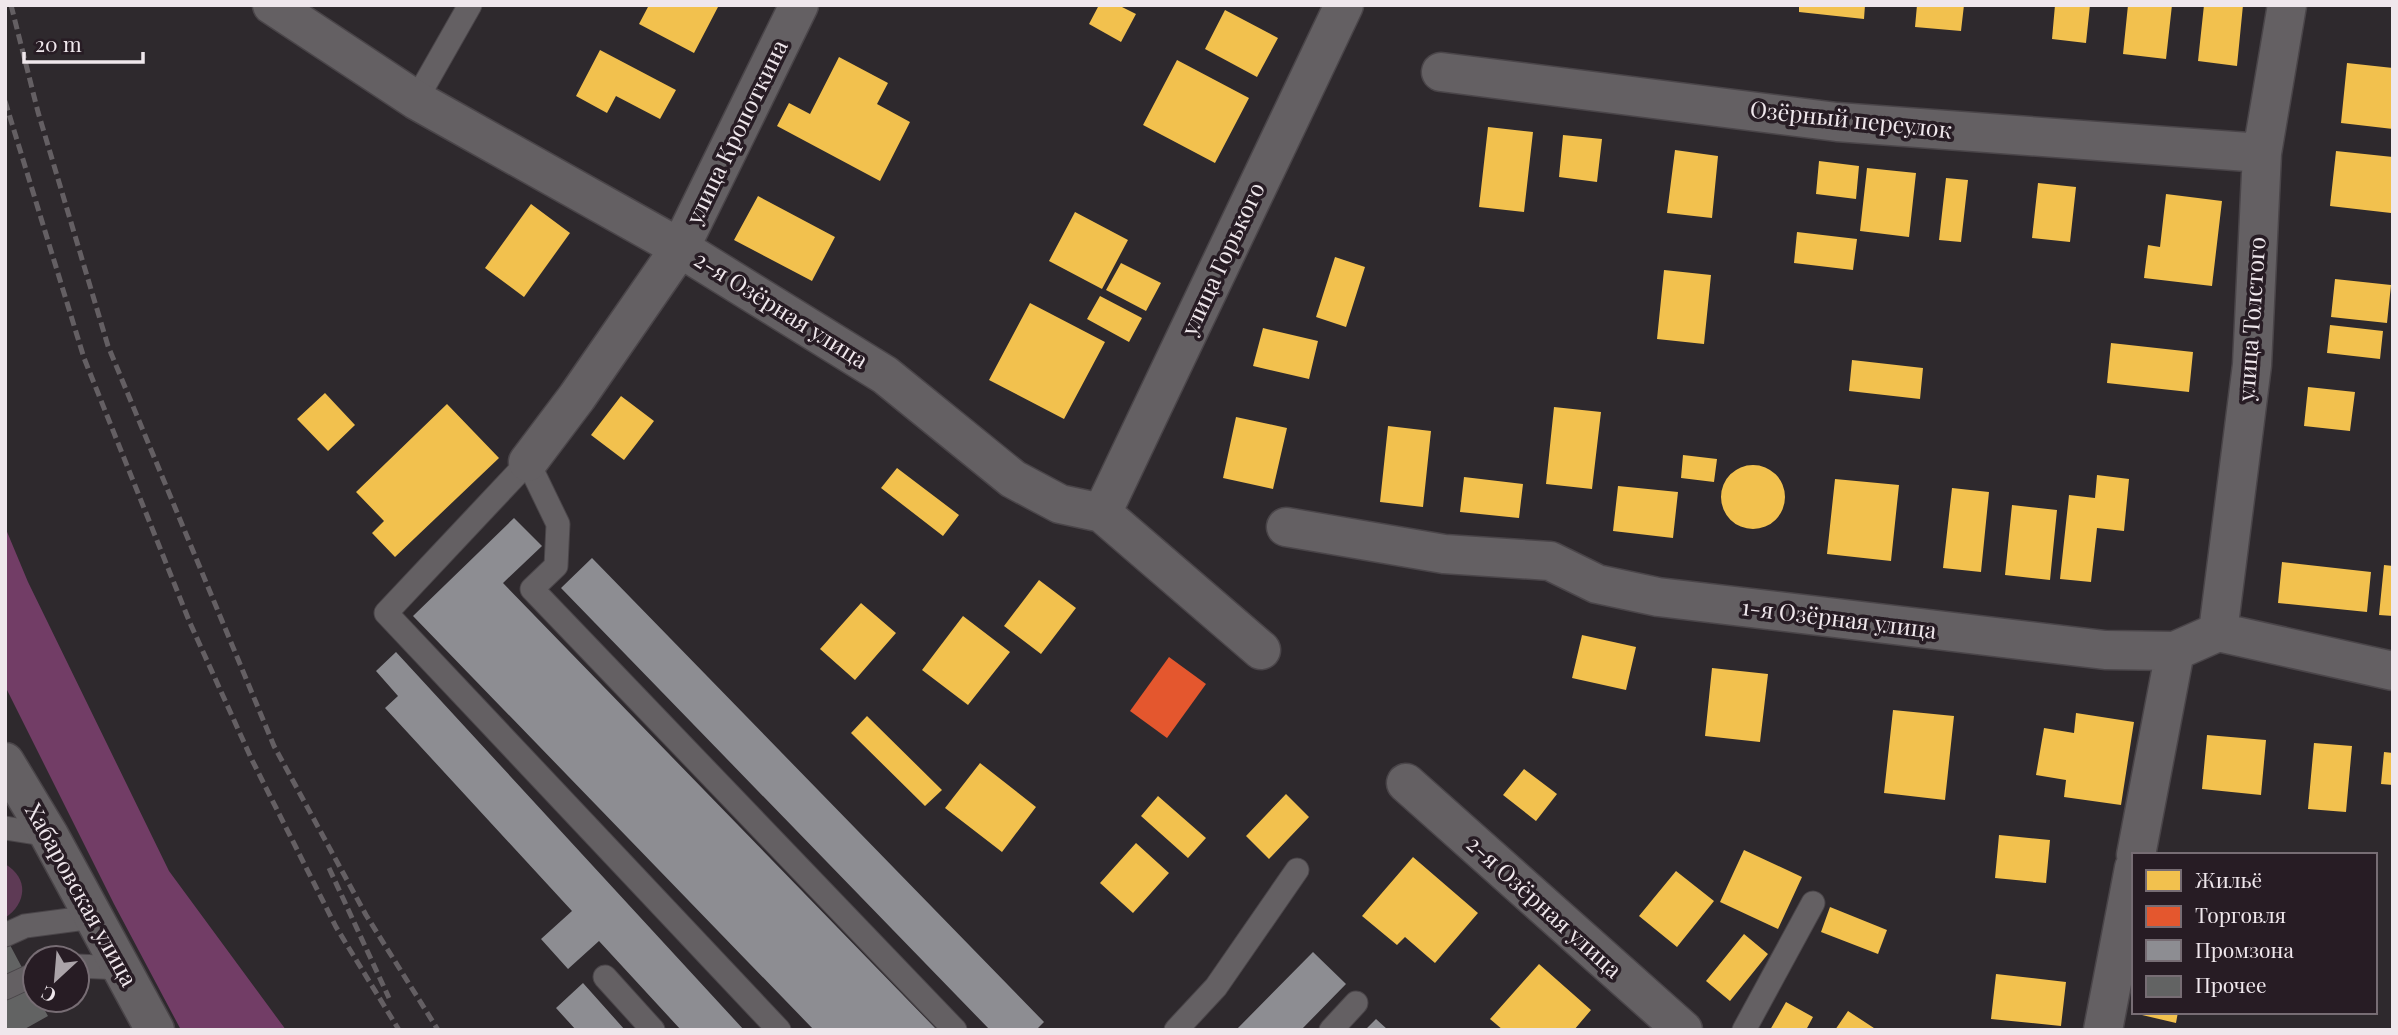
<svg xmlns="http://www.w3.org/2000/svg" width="2398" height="1035" font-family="'Playfair Display',serif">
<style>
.green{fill:#5e3a55}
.forest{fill:#723d66}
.homes{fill:#f2c14e}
.shops{fill:#e4572e}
.industry{fill:#8d8d92}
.building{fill:#626363}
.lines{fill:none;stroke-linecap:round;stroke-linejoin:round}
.lane-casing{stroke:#4a4549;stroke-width:25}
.street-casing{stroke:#4a4549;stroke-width:41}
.secondary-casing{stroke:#4a4549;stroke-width:41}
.lane{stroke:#646063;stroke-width:23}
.street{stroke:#646063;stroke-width:38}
.secondary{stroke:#646063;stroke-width:38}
.rail{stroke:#645f63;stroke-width:5;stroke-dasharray:10 5;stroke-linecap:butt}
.labels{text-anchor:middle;stroke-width:7;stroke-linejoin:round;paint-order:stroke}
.street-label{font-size:23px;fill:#efe7ec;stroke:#271c24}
</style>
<rect width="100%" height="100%" fill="#2e292d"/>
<path class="green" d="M5,864C29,878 27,903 5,918Z"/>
<path class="forest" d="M5,527L28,582L169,871L286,1030H181L114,904L5,686Z"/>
<path class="homes" d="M649,5H715L718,7L694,53L639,24Z
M1099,5H1118L1136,14L1121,42L1089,24Z
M1799,5H1865L1864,19L1799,12Z
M1917,5H1964L1961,31L1915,27Z
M2055,5H2090L2086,43L2052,39Z
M2128,5H2172L2166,59L2123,54Z
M2204,5H2243L2237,66L2198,61Z
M1225,10L1278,38L1257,77L1205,49Z
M600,50L676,90L660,119L616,96L607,113L576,96Z
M839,57L888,83L877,104L910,122L880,181L777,126L789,103L810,114Z
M1177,60L1249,98L1215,163L1143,125Z
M2347,63L2393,68V129L2341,123Z
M1488,127L1533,132L1524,212L1479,207Z
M1563,135L1602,139L1597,182L1559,177Z
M1675,150L1718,156L1712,218L1667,213Z
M2336,151L2393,157L2391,213L2330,206Z
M1819,161L1859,166L1856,199L1816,194Z
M1867,168L1916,173L1909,237L1860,231Z
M1946,178L1968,180L1961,242L1939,240Z
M2038,183L2076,187L2070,242L2032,238Z
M2166,194L2222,201L2212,286L2144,278L2148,245L2160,247Z
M758,196L835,237L812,281L734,240Z
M531,204L570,233L524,297L485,268Z
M1075,212L1128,240L1102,289L1049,261Z
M1797,232L1857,239L1853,270L1794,263Z
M1335,257L1365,267L1346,327L1316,317Z
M1121,263L1161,283L1146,311L1106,290Z
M1664,270L1711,275L1704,344L1657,339Z
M2335,279L2391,285L2387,323L2331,317Z
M1100,296L1142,318L1129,342L1087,319Z
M1030,303L1105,342L1064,419L989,380Z
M2330,325L2383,331L2380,359L2327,353Z
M1263,328L1318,341L1309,379L1253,366Z
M2111,343L2193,352L2189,392L2107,383Z
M1852,360L1923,368L1920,399L1849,391Z
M2308,387L2355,392L2350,431L2304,426Z
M325,393L355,425L328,451L297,419Z
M621,396L654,421L624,460L591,435Z
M447,404L499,458L395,557L372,533L384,521L356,492Z
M1554,407L1601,412L1592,489L1546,484Z
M1236,417L1287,428L1273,489L1223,478Z
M1388,426L1431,431L1423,507L1380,502Z
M1683,455L1717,459L1714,482L1681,478Z
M1721 497a32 32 0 1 1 64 0a32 32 0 1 1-64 0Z
M897,468L959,515L943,536L881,488Z
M2097,475L2129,479L2124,531L2097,528L2091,582L2060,579L2069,495L2095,498Z
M1464,477L1523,484L1519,518L1460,512Z
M1835,479L1899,485L1891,561L1827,554Z
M1618,486L1678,492L1673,538L1613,531Z
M1952,488L1989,492L1981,572L1943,568Z
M2012,505L2057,510L2050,580L2005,575Z
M2282,562L2371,572L2367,612L2278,603Z
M2384,565L2393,566V616L2379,615Z
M1039,580L1076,608L1041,654L1004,626Z
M861,603L896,633L855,680L820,649Z
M963,616L1010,652L968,705L922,670Z
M1582,635L1636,647L1626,690L1572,678Z
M1712,668L1768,674L1760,742L1705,736Z
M1893,710L1954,716L1945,800L1884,793Z
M2076,713L2134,722L2121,805L2064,797L2066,780L2036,775L2044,728L2074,733Z
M867,716L942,790L925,806L851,733Z
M2207,735L2266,740L2261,795L2202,789Z
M2314,743L2352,746L2346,812L2308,809Z
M2384,752L2393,753V785L2381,784Z
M980,763L1036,807L1002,852L945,808Z
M1524,769L1557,794L1536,821L1503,795Z
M1286,794L1309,817L1269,859L1246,836Z
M1158,796L1206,838L1188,858L1141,816Z
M1999,835L2050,840L2046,883L1995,878Z
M1136,843L1169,873L1133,913L1100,883Z
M1744,850L1802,877L1778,929L1720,902Z
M1413,857L1478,913L1435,963L1405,937L1397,945L1362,916Z
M1676,871L1714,901L1677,947L1639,916Z
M1830,907L1887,930L1878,954L1821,932Z
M1744,934L1768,954L1730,1001L1706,981Z
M1539,964L1591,1010L1574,1030H1503L1490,1019Z
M1996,974L2066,982L2061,1026L1991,1019Z
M1786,1002L1813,1017L1806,1030H1770Z
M1848,1011L1877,1030H1835Z
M2143,1012H2178L2176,1023L2142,1015Z"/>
<path class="shops" d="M1169,657L1206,684L1167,738L1130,711Z"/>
<path class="industry" d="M514,518L542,546L503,583L937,1030H814L413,616Z
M592,558L1044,1022L1036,1030H990L561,588Z
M396,652L744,1030H681L599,941L568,969L541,939L572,911L385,708L398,696L376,671Z
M1313,952L1346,984L1301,1030H1236Z
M583,983L625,1030H576L556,1008Z
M1376,1019L1388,1030H1365Z"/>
<path class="building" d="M10,945L35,992V1000H39L48,1016L23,1030H5V947Z"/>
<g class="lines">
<defs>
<path id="lane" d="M416,100L470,5
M5,828L49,835
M5,935L25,926L93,917
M77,966L122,968
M605,977L653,1030
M5,988L35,974
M779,1030L386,613L528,462L558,524L556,566L532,589L955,1030
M1176,1030L1216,987L1297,870
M1331,1030L1356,1003
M1744,1030L1813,903"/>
<path id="street" d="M272,5L416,100L680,248L885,375L1013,479L1060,504L1102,513L1261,650
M1441,72L1837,122L2262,153
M528,462L577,397L680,248L799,5
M1102,513L1344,5
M1286,527L1444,554L1550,561L1597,584L1658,597L2105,650L2175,651L2218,632L2393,671
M2218,632L2252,365L2262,153L2287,5
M1406,783L1683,1030
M2136,855L2175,651
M2103,1030L2134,868"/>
<path id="secondary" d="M5,762L49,835L155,1030"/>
</defs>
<use href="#lane" class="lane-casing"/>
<use href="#street" class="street-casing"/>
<use href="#secondary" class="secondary-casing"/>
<use href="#lane" class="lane"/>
<use href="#street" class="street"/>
<use href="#secondary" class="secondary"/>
<path class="rail" d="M11,5L38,112L108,346L274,746L366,915L438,1030
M5,101L84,358L190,623L252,760L336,927L399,1030
M329,868L389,998"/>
</g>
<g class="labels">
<g class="street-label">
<text transform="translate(1851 120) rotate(6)" y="8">Озёрный переулок</text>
<text transform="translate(737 132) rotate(-64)" y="8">улица Кропоткина</text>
<text transform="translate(1223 259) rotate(-65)" y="8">улица Горького</text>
<text transform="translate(781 310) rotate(32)" y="8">2-я Озёрная улица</text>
<text transform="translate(2252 319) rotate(-86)" y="8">улица Толстого</text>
<text transform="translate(1839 619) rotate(7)" y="8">1-я Озёрная улица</text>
<text transform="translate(81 895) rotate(61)" y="8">Хабаровская улица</text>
<text transform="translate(1544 907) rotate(42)" y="8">2-я Озёрная улица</text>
</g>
</g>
<rect width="2398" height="1035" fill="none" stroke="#efe7ec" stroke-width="14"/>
<rect x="2132" y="853" width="245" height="161" fill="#271c24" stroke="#776d74" stroke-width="2"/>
<rect x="2146" y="870" width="35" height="21" fill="#f2c14e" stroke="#776d74" stroke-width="2"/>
<text x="2195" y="888" font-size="21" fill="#efe7ec">Жильё</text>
<rect x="2146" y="906" width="35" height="21" fill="#e4572e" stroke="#776d74" stroke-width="2"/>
<text x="2195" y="923" font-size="21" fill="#efe7ec">Торговля</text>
<rect x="2146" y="940" width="35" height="21" fill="#8d8d92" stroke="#776d74" stroke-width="2"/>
<text x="2195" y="958" font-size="21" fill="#efe7ec">Промзона</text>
<rect x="2146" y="976" width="35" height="21" fill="#626363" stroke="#776d74" stroke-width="2"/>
<text x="2195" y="993" font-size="21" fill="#efe7ec">Прочее</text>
<g transform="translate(56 979) rotate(206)"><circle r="33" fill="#271c24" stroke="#776d74" stroke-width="2"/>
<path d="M0-5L12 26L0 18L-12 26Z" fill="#aba4a9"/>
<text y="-10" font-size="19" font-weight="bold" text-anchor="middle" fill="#efe7ec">С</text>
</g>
<path d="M24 52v10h119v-10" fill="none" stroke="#efe7ec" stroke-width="3.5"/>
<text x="35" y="52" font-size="21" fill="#efe7ec" stroke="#271c24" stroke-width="5" paint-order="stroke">20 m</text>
</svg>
